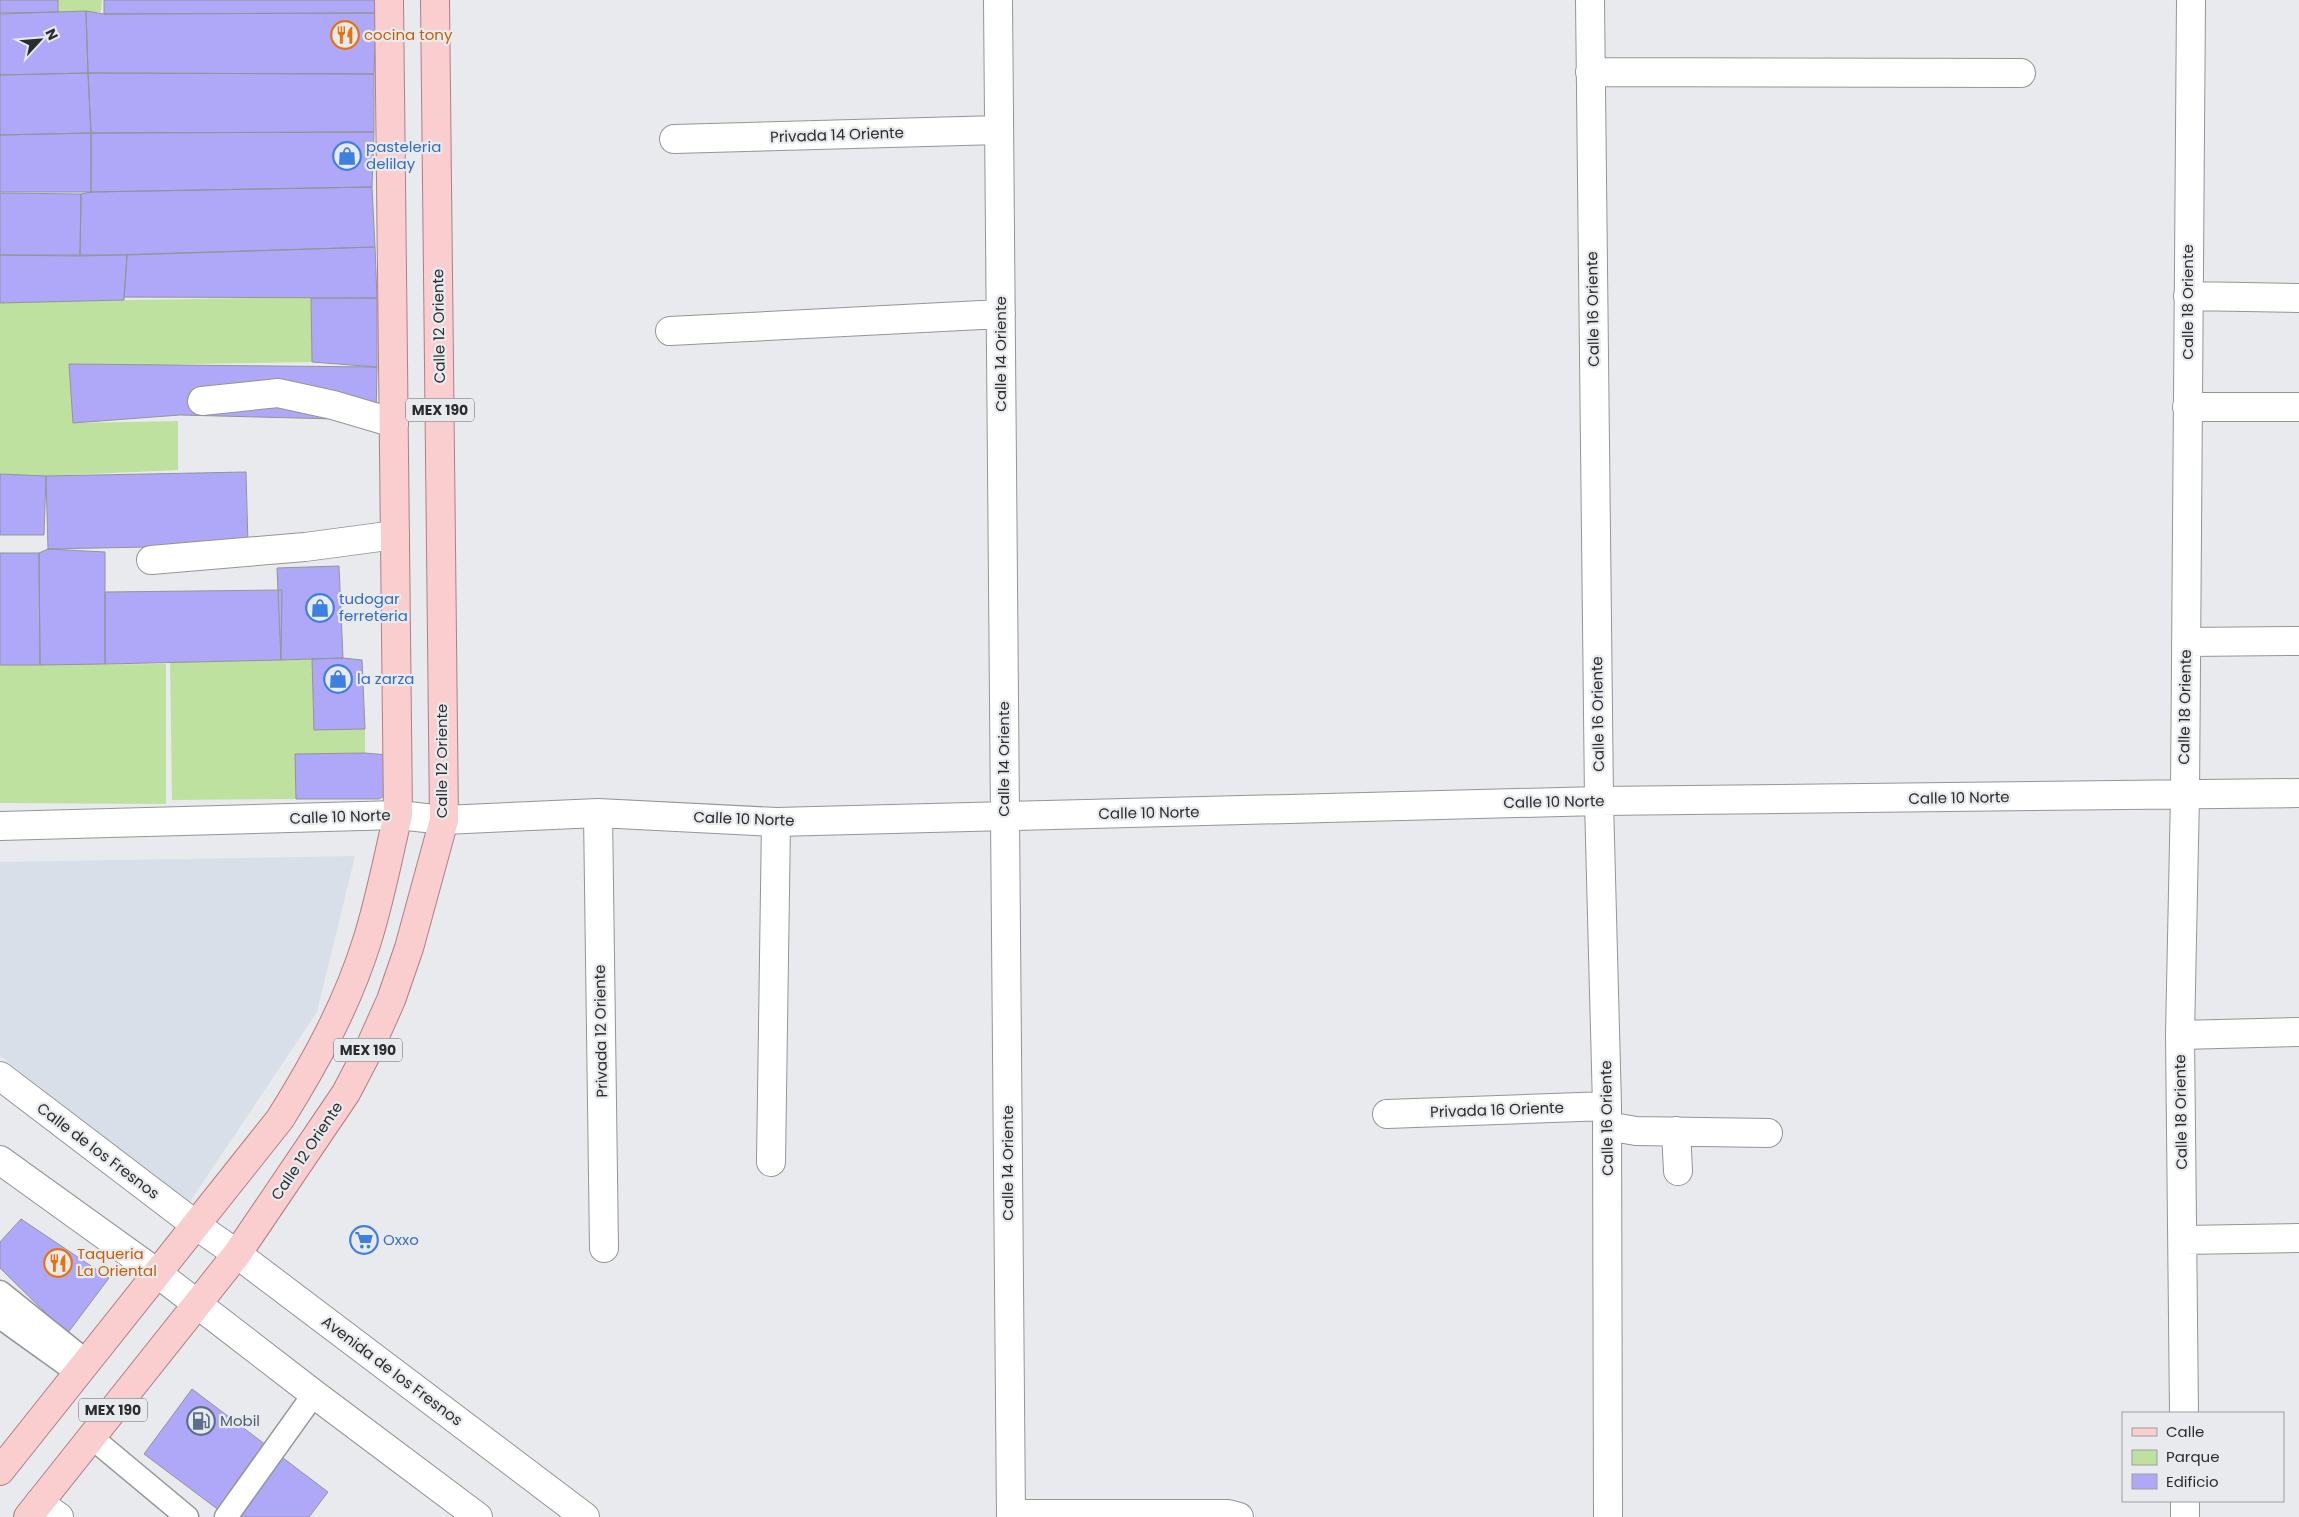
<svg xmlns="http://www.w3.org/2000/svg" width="2299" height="1517" font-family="Poppins,sans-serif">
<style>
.built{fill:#d9dfe9}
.green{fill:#bfe19f}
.building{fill:#afa7f7;stroke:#949497}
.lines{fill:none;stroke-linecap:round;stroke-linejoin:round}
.lane-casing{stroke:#939598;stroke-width:25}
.street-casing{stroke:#939598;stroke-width:30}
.primary-casing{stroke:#b07f82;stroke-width:30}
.lane{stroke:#fff;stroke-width:22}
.street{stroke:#fff;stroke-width:28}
.primary{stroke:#facdcf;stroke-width:28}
.labels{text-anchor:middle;stroke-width:4.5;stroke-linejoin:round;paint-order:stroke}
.shield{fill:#e8eaed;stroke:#646567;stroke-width:1}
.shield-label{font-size:14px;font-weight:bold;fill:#2b2c2d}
.food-label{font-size:15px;fill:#c56008;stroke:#e8eaed;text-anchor:start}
.street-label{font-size:15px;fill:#2b2c2d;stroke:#e8eaed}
.shop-label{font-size:15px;fill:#366cbe;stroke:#e8eaed;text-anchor:start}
.service-label{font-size:15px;fill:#4e5e75;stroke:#e8eaed;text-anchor:start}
</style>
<rect width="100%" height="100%" fill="#e8eaed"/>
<path class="built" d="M355,856L317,1012L189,1203L0,1056V862Z"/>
<path class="green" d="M58,0H102L101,12H58Z
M311,297L312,362L70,366L73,423L178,421V470L46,476L0,474V302Z
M312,659L314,729H365V753L296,799L172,800L170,660Z
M166,664V804L0,803V665Z"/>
<path class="building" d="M0,0H58V12L0,13Z
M104,0H376V13L104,14Z
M86,11L88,73L0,75V14Z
M86,11L104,14L376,13L374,74L88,73Z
M88,73L91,133L0,135V75Z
M88,73L374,74V132L91,133Z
M374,132L372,187L91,192V133Z
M91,133V192H0V135Z
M372,187L375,247L80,256L81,194L91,192Z
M0,193L81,194L80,256L0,255Z
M375,247L377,298L124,297L127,255Z
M0,255H127L124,300L0,303Z
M311,298H377V367L312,362Z
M69,364L377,367L376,420L180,415L73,423Z
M246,472L248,545L48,549L46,476Z
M0,474L46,476L44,535H0Z
M48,549L105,552V664L40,665L39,553Z
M0,553H39L40,665H0Z
M339,566L343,658L281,660L277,568Z
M282,590L281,660L105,664V592Z
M343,658L362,660L365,729L314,730L312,659Z
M365,753L388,755L389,793L379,799H296L295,754Z
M21,1219L109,1278L67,1334L0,1268V1242Z
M192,1389L328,1492L309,1517H228L144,1454Z"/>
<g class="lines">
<defs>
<path id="lane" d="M0,1292L86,1361
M0,1317L74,1370
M91,1437L187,1517
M226,1517L314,1394"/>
<path id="street" d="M998,0L1011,1517
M1590,0L1599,801L1607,1106L1608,1517
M1590,72L2021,73
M674,139L999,130
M2188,296L2299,298
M670,331L1001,314
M202,401L278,393L333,405L394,423
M2187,407H2299
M151,560L305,547L395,535
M2186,642L2299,641
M598,813L604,1248
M0,826L398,815L444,820L598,813L776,822L1599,801L2299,793
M2180,1035L2299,1032
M0,1076L197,1226L237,1254L585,1517
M1387,1114L1607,1106
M1607,1126L1636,1131L1768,1133
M1676,1131L1678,1171
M0,1160L157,1273L314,1394L478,1517
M771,1162L776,822
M2183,1240L2299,1238
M2184,1413L2180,1035L2185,795L2191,0
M2185,1501V1517
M39,1503L59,1517
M1011,1514H1228L1239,1517"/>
<path id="primary" d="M0,1471L280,1119C315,1063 347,1005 367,941C380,900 388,857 398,815L389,0
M28,1517L237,1254L346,1093L370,1047L391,1000L409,948L444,820L435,0"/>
</defs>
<use href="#lane" class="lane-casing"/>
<use href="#street" class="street-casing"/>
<use href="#primary" class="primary-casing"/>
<use href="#lane" class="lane"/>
<use href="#street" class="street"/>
<use href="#primary" class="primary"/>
</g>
<defs>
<symbol id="restaurant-ring" viewBox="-11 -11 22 22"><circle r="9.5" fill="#e8eaed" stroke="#e8710a" stroke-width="1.5"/><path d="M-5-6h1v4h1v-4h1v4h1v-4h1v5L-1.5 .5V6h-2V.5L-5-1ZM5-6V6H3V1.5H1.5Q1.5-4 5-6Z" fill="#e8710a"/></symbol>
<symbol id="shop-ring" viewBox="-11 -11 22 22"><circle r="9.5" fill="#e8eaed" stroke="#3f7fe0" stroke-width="1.5"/><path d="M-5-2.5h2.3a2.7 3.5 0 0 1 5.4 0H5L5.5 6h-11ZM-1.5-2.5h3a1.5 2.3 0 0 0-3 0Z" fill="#3f7fe0"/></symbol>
<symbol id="supermarket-ring" viewBox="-11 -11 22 22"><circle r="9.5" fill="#e8eaed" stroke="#3f7fe0" stroke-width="1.5"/><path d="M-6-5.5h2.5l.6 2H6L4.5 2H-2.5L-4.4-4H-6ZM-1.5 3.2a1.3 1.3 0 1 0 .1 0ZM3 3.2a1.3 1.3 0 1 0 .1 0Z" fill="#3f7fe0"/></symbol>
<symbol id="fuel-ring" viewBox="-11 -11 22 22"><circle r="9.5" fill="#e8eaed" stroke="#5c6f8a" stroke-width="1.5"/><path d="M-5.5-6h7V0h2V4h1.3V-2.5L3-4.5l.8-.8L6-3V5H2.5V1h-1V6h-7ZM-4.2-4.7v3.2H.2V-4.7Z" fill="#5c6f8a"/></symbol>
</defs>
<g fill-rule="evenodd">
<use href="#restaurant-ring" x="329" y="19" width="32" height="32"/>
<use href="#shop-ring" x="331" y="140" width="32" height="32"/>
<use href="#shop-ring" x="304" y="592" width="32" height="32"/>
<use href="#shop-ring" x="322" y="663" width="32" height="32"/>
<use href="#supermarket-ring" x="348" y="1224" width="32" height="32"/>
<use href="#restaurant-ring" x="42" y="1247" width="32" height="32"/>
<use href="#fuel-ring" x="185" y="1405" width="32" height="32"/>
</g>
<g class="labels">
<g class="shield">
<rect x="406" y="398.5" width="68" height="23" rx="4"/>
<rect x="334" y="1038.5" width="68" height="23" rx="4"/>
<rect x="79" y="1398.5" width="68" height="23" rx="4"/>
</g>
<g class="shield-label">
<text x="440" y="415">MEX 190</text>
<text x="368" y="1055">MEX 190</text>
<text x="113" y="1415">MEX 190</text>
</g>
<g class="food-label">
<text x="364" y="40">cocina tony</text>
<text x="77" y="1259">Taqueria<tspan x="77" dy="17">La Oriental</tspan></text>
</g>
<g class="street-label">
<text transform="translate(837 135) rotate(-2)" y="5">Privada 14 Oriente</text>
<text transform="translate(2188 302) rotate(-90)" y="5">Calle 18 Oriente</text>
<text transform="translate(1593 309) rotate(-91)" y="5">Calle 16 Oriente</text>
<text transform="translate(439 326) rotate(-91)" y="5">Calle 12 Oriente</text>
<text transform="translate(1001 354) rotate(-90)" y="5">Calle 14 Oriente</text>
<text transform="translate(2185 707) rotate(-89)" y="5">Calle 18 Oriente</text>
<text transform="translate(1598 714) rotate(-91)" y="5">Calle 16 Oriente</text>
<text transform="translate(1004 759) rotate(-90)" y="5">Calle 14 Oriente</text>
<text transform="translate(442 761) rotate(-90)" y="5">Calle 12 Oriente</text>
<text transform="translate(1959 798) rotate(-1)" y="5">Calle 10 Norte</text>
<text transform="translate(1554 802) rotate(-1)" y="5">Calle 10 Norte</text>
<text transform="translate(1149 813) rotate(-1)" y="5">Calle 10 Norte</text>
<text transform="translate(340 817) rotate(-2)" y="5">Calle 10 Norte</text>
<text transform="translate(744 819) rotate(2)" y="5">Calle 10 Norte</text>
<text transform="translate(601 1031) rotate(-91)" y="5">Privada 12 Oriente</text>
<text transform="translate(1497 1110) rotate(-2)" y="5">Privada 16 Oriente</text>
<text transform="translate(2181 1112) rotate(-91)" y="5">Calle 18 Oriente</text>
<text transform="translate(1607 1118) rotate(-91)" y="5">Calle 16 Oriente</text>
<text transform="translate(98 1151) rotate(37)" y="5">Calle de los Fresnos</text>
<text transform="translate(307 1151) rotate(-56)" y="5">Calle 12 Oriente</text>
<text transform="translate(1008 1163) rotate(-90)" y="5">Calle 14 Oriente</text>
<text transform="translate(392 1371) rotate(37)" y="5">Avenida de los Fresnos</text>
</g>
<g class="shop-label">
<text x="366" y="152">pasteleria<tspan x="366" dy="17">delilay</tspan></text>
<text x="339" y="604">tudogar<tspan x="339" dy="17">ferreteria</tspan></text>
<text x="357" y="684">la zarza</text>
<text x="383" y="1245">Oxxo</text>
</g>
<g class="service-label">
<text x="220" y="1426">Mobil</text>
</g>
</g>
<rect x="2122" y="1412" width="162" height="90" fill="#e8eaed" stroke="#9c9ea0"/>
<rect x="2132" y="1428" width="25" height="8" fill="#facdcf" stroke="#9c9ea0"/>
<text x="2166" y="1437" font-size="15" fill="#2b2c2d">Calle</text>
<rect x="2132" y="1450" width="25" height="15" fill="#bfe19f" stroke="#9c9ea0"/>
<text x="2166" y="1462" font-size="15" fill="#2b2c2d">Parque</text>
<rect x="2132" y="1474" width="25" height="15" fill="#afa7f7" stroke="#9c9ea0"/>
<text x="2166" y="1487" font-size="15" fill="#2b2c2d">Edificio</text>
<g transform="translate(40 40) rotate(64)" stroke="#e8eaed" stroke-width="4" paint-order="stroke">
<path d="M0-4L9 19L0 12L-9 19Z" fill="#2b2c2d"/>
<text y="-8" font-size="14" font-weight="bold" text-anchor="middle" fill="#2b2c2d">N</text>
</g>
</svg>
